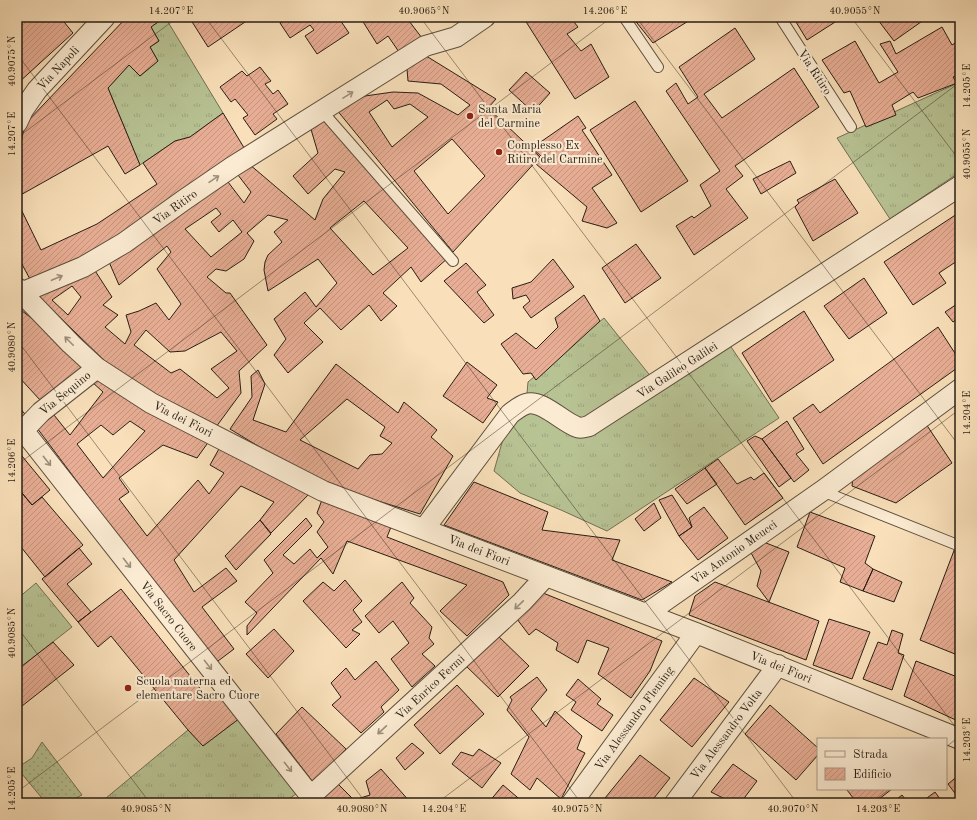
<svg xmlns="http://www.w3.org/2000/svg" width="977" height="820" font-family="'Old Standard TT',serif">
<style>
.grass{fill:url(#grass-tufts);stroke:#707054}
.park{fill:url(#park-dots);stroke:#707054}
.building{fill:url(#building-hatch);stroke:#281e13;fill-rule:evenodd}
.lines{fill:none;stroke-linecap:round;stroke-linejoin:round}
.lane-casing{stroke:#5c4e3d;stroke-width:12}
.street-casing{stroke:#5c4e3d;stroke-width:22}
.lane{stroke:#fbebd2;stroke-width:10}
.street{stroke:#fbebd2;stroke-width:20}
.oneway{stroke:#9c8f7c}
.ticks{fill:none;stroke:#281e13;stroke-width:1;stroke-opacity:0.45}
.poi-dot{fill:#8f2418;stroke:#fbebd2;stroke-width:1.5}
.labels{text-anchor:middle;stroke-width:4;stroke-linejoin:round;paint-order:stroke}
.street-label{font-size:12px;fill:#281e13;stroke:#fbebd2}
.poi-label{font-size:12px;fill:#281e13;stroke:#fbebd2;text-anchor:start}
.neatline{fill:none;stroke:#281e13;stroke-width:1.5}
.ticks-label{font-size:10px;text-anchor:middle;fill:#281e13}
</style>
<defs>
<pattern id="grass-tufts" width="24" height="20" patternUnits="userSpaceOnUse"><rect width="24" height="20" fill="#b8c394"/><path d="M3 7l-1-3M5 7V3M7 7l1-3M15 17l-1-3M17 17v-4M19 17l1-3" fill="none" stroke="#9ea77f"/></pattern>
<pattern id="park-dots" width="8" height="8" patternUnits="userSpaceOnUse"><rect width="8" height="8" fill="#b8c394"/><path d="M2 2h.1M6 6h.1" fill="none" stroke="#9ea77f" stroke-width="1.8" stroke-linecap="round"/></pattern>
<pattern id="building-hatch" width="6" height="6" patternUnits="userSpaceOnUse"><rect width="6" height="6" fill="#e8ae95"/><path d="M-1 1l2-2M0 6l6-6M5 7l2-2" fill="none" stroke="#c79580"/></pattern>
</defs>
<rect width="100%" height="100%" fill="#f9e0ba"/>
<filter id="stains"><feTurbulence type="fractalNoise" baseFrequency=".005" numOctaves="4"/><feColorMatrix values="0 0 0 0 .2 0 0 0 0 .09 0 0 0 0 .02 0 0 0 .5 -.17"/></filter>
<radialGradient id="worn" r=".72"><stop offset=".6" stop-color="#630" stop-opacity="0"/><stop offset="1" stop-color="#630" stop-opacity=".3"/></radialGradient>
<path class="grass" d="M165,17L223,113L190,137L175,141L140,165L108,88L129,65L140,76L158,61L150,47L159,41L151,27Z
M960,82V172L890,219L837,138Z
M604,318L656,383L725,338L779,418L607,531L561,510L520,493L494,471L510,414L526,404L528,382Z
M36,583L72,627L17,670V599Z
M240,718L296,794L283,803H100L188,730L203,746Z"/>
<path class="park" d="M42,742L82,795L66,803H46L17,768L32,758Z"/>
<path class="building" d="M17,17H24L19,22Z
M24,17H60L73,33L17,84V24Z
M127,17H165L151,27L159,41L150,47L158,61L140,76L129,65L108,88L140,165L125,174L108,146L17,197V160L25,124Z
M189,17H246L248,20L208,47Z
M290,17H332L334,20L338,17L349,33L317,54L305,36L314,30L310,25L290,38L280,23Z
M360,17H406L422,38L399,52L388,36L377,44Z
M523,17H570L578,27L567,34L581,51L591,44L609,77L575,99Z
M634,17H687L690,20L653,43L633,18Z
M793,17H843L807,40Z
M883,17H928L894,41L878,20Z
M942,27L952,45L960,40V74L953,77L957,83L918,98L913,92L892,105L896,115L866,127L850,91L844,93L822,60L855,41L879,83L898,72L880,44L890,41L896,54Z
M735,28L755,59L704,94L722,118L794,68L819,107L735,166L743,176L726,189L748,218L694,255L676,226L692,216L694,218L711,206L700,185L720,171L666,91L676,83L688,104L698,97L679,67Z
M423,54L496,99L488,108L540,157L453,252L336,109L358,97L393,92L418,93L458,115L470,105L441,84L408,81L407,69ZM387,100L394,109L410,104L428,117L392,147L369,112ZM452,139L485,176L448,214L414,171Z
M260,67L271,81L265,84L273,94L278,90L288,104L273,114L277,119L255,135L243,118L248,115L235,99L231,102L220,87L242,71L247,76Z
M526,72L550,93L533,112L509,90Z
M635,101L688,181L641,212L590,130Z
M223,113L246,151L106,248L31,281L17,255V201L41,250L97,224L157,184L143,163L175,141L190,137Z
M578,116L586,128L582,130L612,175L592,188L617,223L607,228L582,221L587,207L536,164L542,157L532,148Z
M324,119L449,257L421,282L411,267L383,293L397,306L381,321L369,305L341,330L320,308L304,323L323,342L288,373L274,355L286,339L274,319L305,292L316,307L337,283L318,259L268,291L264,270L265,262L268,255L282,242L274,232L288,220L268,215L247,233L254,241L244,259L226,271L216,269L207,277L226,293H230L267,345L239,371L241,393L216,427L162,402L115,371L36,294L92,266L112,297L103,305L118,315L105,327L125,344L131,332L126,315L139,311L156,303L169,320L181,304L157,269L171,252L167,246L119,285L109,262L225,178L244,203L251,192L238,175L249,164L315,220L323,199L345,172L335,169L308,194L293,176L318,153L310,126ZM364,201L408,248L373,275L330,228ZM216,208L221,214L211,222L219,232L233,220L242,232L211,257L185,229ZM72,286L81,297L68,315L52,300ZM146,330L170,352L185,351L221,332L237,351L211,369L229,388L217,398L180,369L171,373L134,345Z
M790,161L796,173L761,194L753,179Z
M835,179L858,213L813,241L795,207L799,203L797,200Z
M960,212V259L939,273L946,283L913,305L884,262Z
M636,244L661,278L625,303L602,268Z
M553,259L574,287L531,318L523,307L530,301L526,295L513,299L512,288L531,282Z
M466,263L486,285L477,292L494,315L484,323L444,281Z
M864,278L887,313L849,339L824,306Z
M584,295L600,321L536,380L531,373L523,374L501,344L516,333L536,349L558,327L555,318Z
M960,302V317L953,322L945,312Z
M17,307L43,327L84,369L40,400L17,375Z
M804,311L834,360L772,402L742,353Z
M938,327L960,361V366L823,464L793,418L813,404L820,413Z
M467,362L497,385L487,398L498,402L483,423L443,396Z
M336,364L398,413L404,402L437,430L431,437L453,456L420,514L317,482L230,429L252,397L251,376L258,370L265,384L253,420L286,432ZM347,399L385,427L380,436L392,443L382,454L370,455L358,469L300,440Z
M105,379L212,437L197,458L163,445L119,478L129,492L119,499L147,536L198,480L209,494L224,473L210,465L220,447L310,493L271,533L260,520L274,502L241,486L174,560L194,592L226,568L237,581L202,607L234,649L214,664L37,428L54,415L70,435L103,392L91,381ZM130,421L145,431L103,478L77,444L101,425L113,435Z
M17,405L25,414L17,423Z
M787,421L804,449L796,454L809,470L794,482L762,439Z
M926,424L952,463L896,503L852,486L853,477Z
M755,436L762,439L791,478L779,487L747,441Z
M17,450L50,490L32,505L17,487Z
M718,459L737,484L751,477L754,480L764,473L783,498L745,525L705,468Z
M705,468L717,484L687,504L675,489Z
M474,482L548,512L542,530L620,540L612,560L672,582L642,600L444,525Z
M17,487L32,505L42,497L83,545L45,577L17,542Z
M325,492L391,527L387,537L503,582L509,595L467,636L440,611L467,585L347,541L333,574L321,558L247,635V626L257,613L245,602L273,573L264,560L306,518L312,526L283,555L294,564L310,549L317,558L328,547L317,532L324,522L317,513Z
M672,495L692,527L679,536L659,500Z
M654,503L661,518L644,531L635,519Z
M704,507L728,538L698,560L679,536L692,527L689,518Z
M810,512L875,536L865,563L873,569L863,591L840,582L845,568L797,547Z
M260,520L271,534L236,570L225,556Z
M761,541L789,552L769,602L757,586L761,571L750,551Z
M79,548L92,564L67,584L91,612L78,622L42,579Z
M955,548L960,551V656L920,640Z
M873,569L902,582L894,602L863,591Z
M345,580L362,601L353,610L362,622L352,630L360,634L346,648L303,601L323,582L334,591Z
M402,582L414,598L410,603L432,627L429,638L434,644L422,654L435,666L412,687L391,659L409,643L393,621L379,633L365,616Z
M715,582L819,621L806,660L689,615L695,596Z
M121,589L210,701L218,695L240,718L203,746L188,730L111,636L98,647L78,622Z
M543,593L662,641L650,671L631,698L598,674L609,648L587,640L578,663L556,650L558,643L536,629L529,635L517,619Z
M829,619L870,632L852,679L813,665Z
M274,629L294,651L268,678L246,654Z
M892,630L903,634L898,653L904,655L892,690L863,679L878,642L887,645Z
M496,634L529,666L498,697L465,665Z
M53,642L74,665L17,710V670Z
M376,661L399,690L381,707L384,712L361,733L332,705L341,697L331,683L346,668L355,680Z
M916,661L960,678V722L904,696Z
M537,677L547,690L531,709L546,727L555,711L582,736L577,749L585,753L561,799L537,778L530,790L511,774L529,737L507,710L512,700L510,697Z
M694,678L729,702L692,747L660,720Z
M578,679L601,699L597,704L613,715L602,731L571,710L576,702L566,695Z
M457,685L484,714L440,754L414,725Z
M770,705L818,748V755L796,780L745,734Z
M302,707L346,749L313,782L276,734Z
M412,743L424,753L405,770L396,758Z
M479,749L501,763L482,788L452,764L461,752L473,756Z
M640,755L670,778L650,803H601Z
M733,764L757,781L742,801L744,803H721L725,799L711,792Z
M381,769L411,803H321L319,800L337,783L354,800L370,795L366,781Z
M960,774V800L948,784Z
M503,785L524,803L489,802Z
M848,789H892L874,803H857L847,790Z
M935,792L943,803H920Z
M902,795L908,803H900L897,799Z
M533,799L539,803H530Z"/>
<g class="lines">
<defs>
<path id="lane" d="M624,17L658,67
M780,17L851,127
M322,111L453,261
M822,491L960,546"/>
<path id="street" d="M17,123L23,110L37,90L105,17
M17,288L71,344L97,368L151,403L323,491L696,633L960,739
M21,293L83,267L124,243L184,200L232,167L425,46L456,37L485,17
M23,430L316,803
M17,437L41,412L97,368
M424,529L510,414C515,410 520,406 526,404C542,399 562,422 577,427C581,429 585,427 589,426L960,186
M646,614L822,491L960,389
M311,796L522,602L546,576
M572,803L696,633
M675,803L778,665"/>
</defs>
<use href="#lane" class="lane-casing"/>
<use href="#street" class="street-casing"/>
<use href="#lane" class="lane"/>
<use href="#street" class="street"/>
</g>
<defs><path id="oneway-shaft" d="M-6 0H5M1.5-3L5.5 0L1.5 3" fill="none" stroke-width="1.6" stroke-linecap="round" stroke-linejoin="round"/></defs>
<g class="oneway">
<use href="#oneway-shaft" transform="translate(348 95) rotate(-32)"/>
<use href="#oneway-shaft" transform="translate(214 179) rotate(-34)"/>
<use href="#oneway-shaft" transform="translate(57 278) rotate(-23)"/>
<use href="#oneway-shaft" transform="translate(69 341) rotate(-135)"/>
<use href="#oneway-shaft" transform="translate(47 461) rotate(52)"/>
<use href="#oneway-shaft" transform="translate(127 563) rotate(52)"/>
<use href="#oneway-shaft" transform="translate(519 605) rotate(136)"/>
<use href="#oneway-shaft" transform="translate(208 665) rotate(52)"/>
<use href="#oneway-shaft" transform="translate(382 730) rotate(137)"/>
<use href="#oneway-shaft" transform="translate(288 767) rotate(52)"/>
</g>
<path class="ticks" d="M205,17L797,803M420,17L960,733M636,17L960,447M851,17L960,161M17,54L581,803M17,138L178,17M17,340L366,803M17,465L612,17M17,627L150,803M946,747L960,736M17,792L960,82M437,803L960,409M871,803L890,789"/>
<g class="poi-dot">
<circle cx="470" cy="116" r="4"/>
<circle cx="499" cy="152" r="4"/>
<circle cx="128" cy="688" r="4"/>
</g>
<g class="labels">
<g class="street-label">
<text transform="translate(58 68) rotate(-47)" y="4">Via Napoli</text>
<text transform="translate(815 72) rotate(57)" y="4">Via Ritiro</text>
<text transform="translate(175 207) rotate(-36)" y="4">Via Ritiro</text>
<text transform="translate(677 370) rotate(-33)" y="4">Via Galileo Galilei</text>
<text transform="translate(65 393) rotate(-39)" y="4">Via Sequino</text>
<text transform="translate(183 419) rotate(27)" y="4">Via dei Fiori</text>
<text transform="translate(479 550) rotate(21)" y="4">Via dei Fiori</text>
<text transform="translate(734 552) rotate(-35)" y="4">Via Antonio Meucci</text>
<text transform="translate(169 616) rotate(52)" y="4">Via Sacro Cuore</text>
<text transform="translate(781 667) rotate(22)" y="4">Via dei Fiori</text>
<text transform="translate(430 687) rotate(-43)" y="4">Via Enrico Fermi</text>
<text transform="translate(634 718) rotate(-54)" y="4">Via Alessandro Fleming</text>
<text transform="translate(726 734) rotate(-53)" y="4">Via Alessandro Volta</text>
</g>
<g class="poi-label">
<text x="478" y="113">Santa Maria<tspan x="478" dy="14">del Carmine</tspan></text>
<text x="507" y="149">Complesso Ex<tspan x="507" dy="14">Ritiro del Carmine</tspan></text>
<text x="136" y="685">Scuola materna ed<tspan x="136" dy="14">elementare Sacro Cuore</tspan></text>
</g>
</g>
<rect width="977" height="820" fill="none" stroke="#f9e0ba" stroke-width="44"/>
<rect x="817" y="738" width="130" height="52" fill="#fbebd2" stroke="#a79986"/>
<rect x="825" y="751" width="20" height="6" fill="#fbebd2" stroke="#a79986"/>
<text x="853" y="758" font-size="12" fill="#281e13">Strada</text>
<rect x="825" y="768" width="20" height="12" fill="url(#building-hatch)" stroke="#a79986"/>
<text x="853" y="778" font-size="12" fill="#281e13">Edificio</text>
<rect x="22" y="22" width="933" height="776" class="neatline"/>
<g class="ticks-label">
<text x="171" y="14">14.207°E</text>
<text x="424" y="14">40.9065°N</text>
<text x="605" y="14">14.206°E</text>
<text x="855" y="14">40.9055°N</text>
<text transform="translate(11 61) rotate(-90)" y="4">40.9075°N</text>
<text transform="translate(966 86) rotate(-90)" y="4">14.205°E</text>
<text transform="translate(11 134) rotate(-90)" y="4">14.207°E</text>
<text transform="translate(966 154) rotate(-90)" y="4">40.9055°N</text>
<text transform="translate(11 347) rotate(-90)" y="4">40.9080°N</text>
<text transform="translate(966 413) rotate(-90)" y="4">14.204°E</text>
<text transform="translate(11 461) rotate(-90)" y="4">14.206°E</text>
<text transform="translate(11 633) rotate(-90)" y="4">40.9085°N</text>
<text transform="translate(966 740) rotate(-90)" y="4">14.203°E</text>
<text transform="translate(11 789) rotate(-90)" y="4">14.205°E</text>
<text x="146" y="812">40.9085°N</text>
<text x="362" y="812">40.9080°N</text>
<text x="444" y="812">14.204°E</text>
<text x="577" y="812">40.9075°N</text>
<text x="793" y="812">40.9070°N</text>
<text x="878" y="812">14.203°E</text>
</g>
<rect width="100%" height="100%" filter="url(#stains)"/>
<rect width="100%" height="100%" fill="url(#worn)"/>
</svg>
